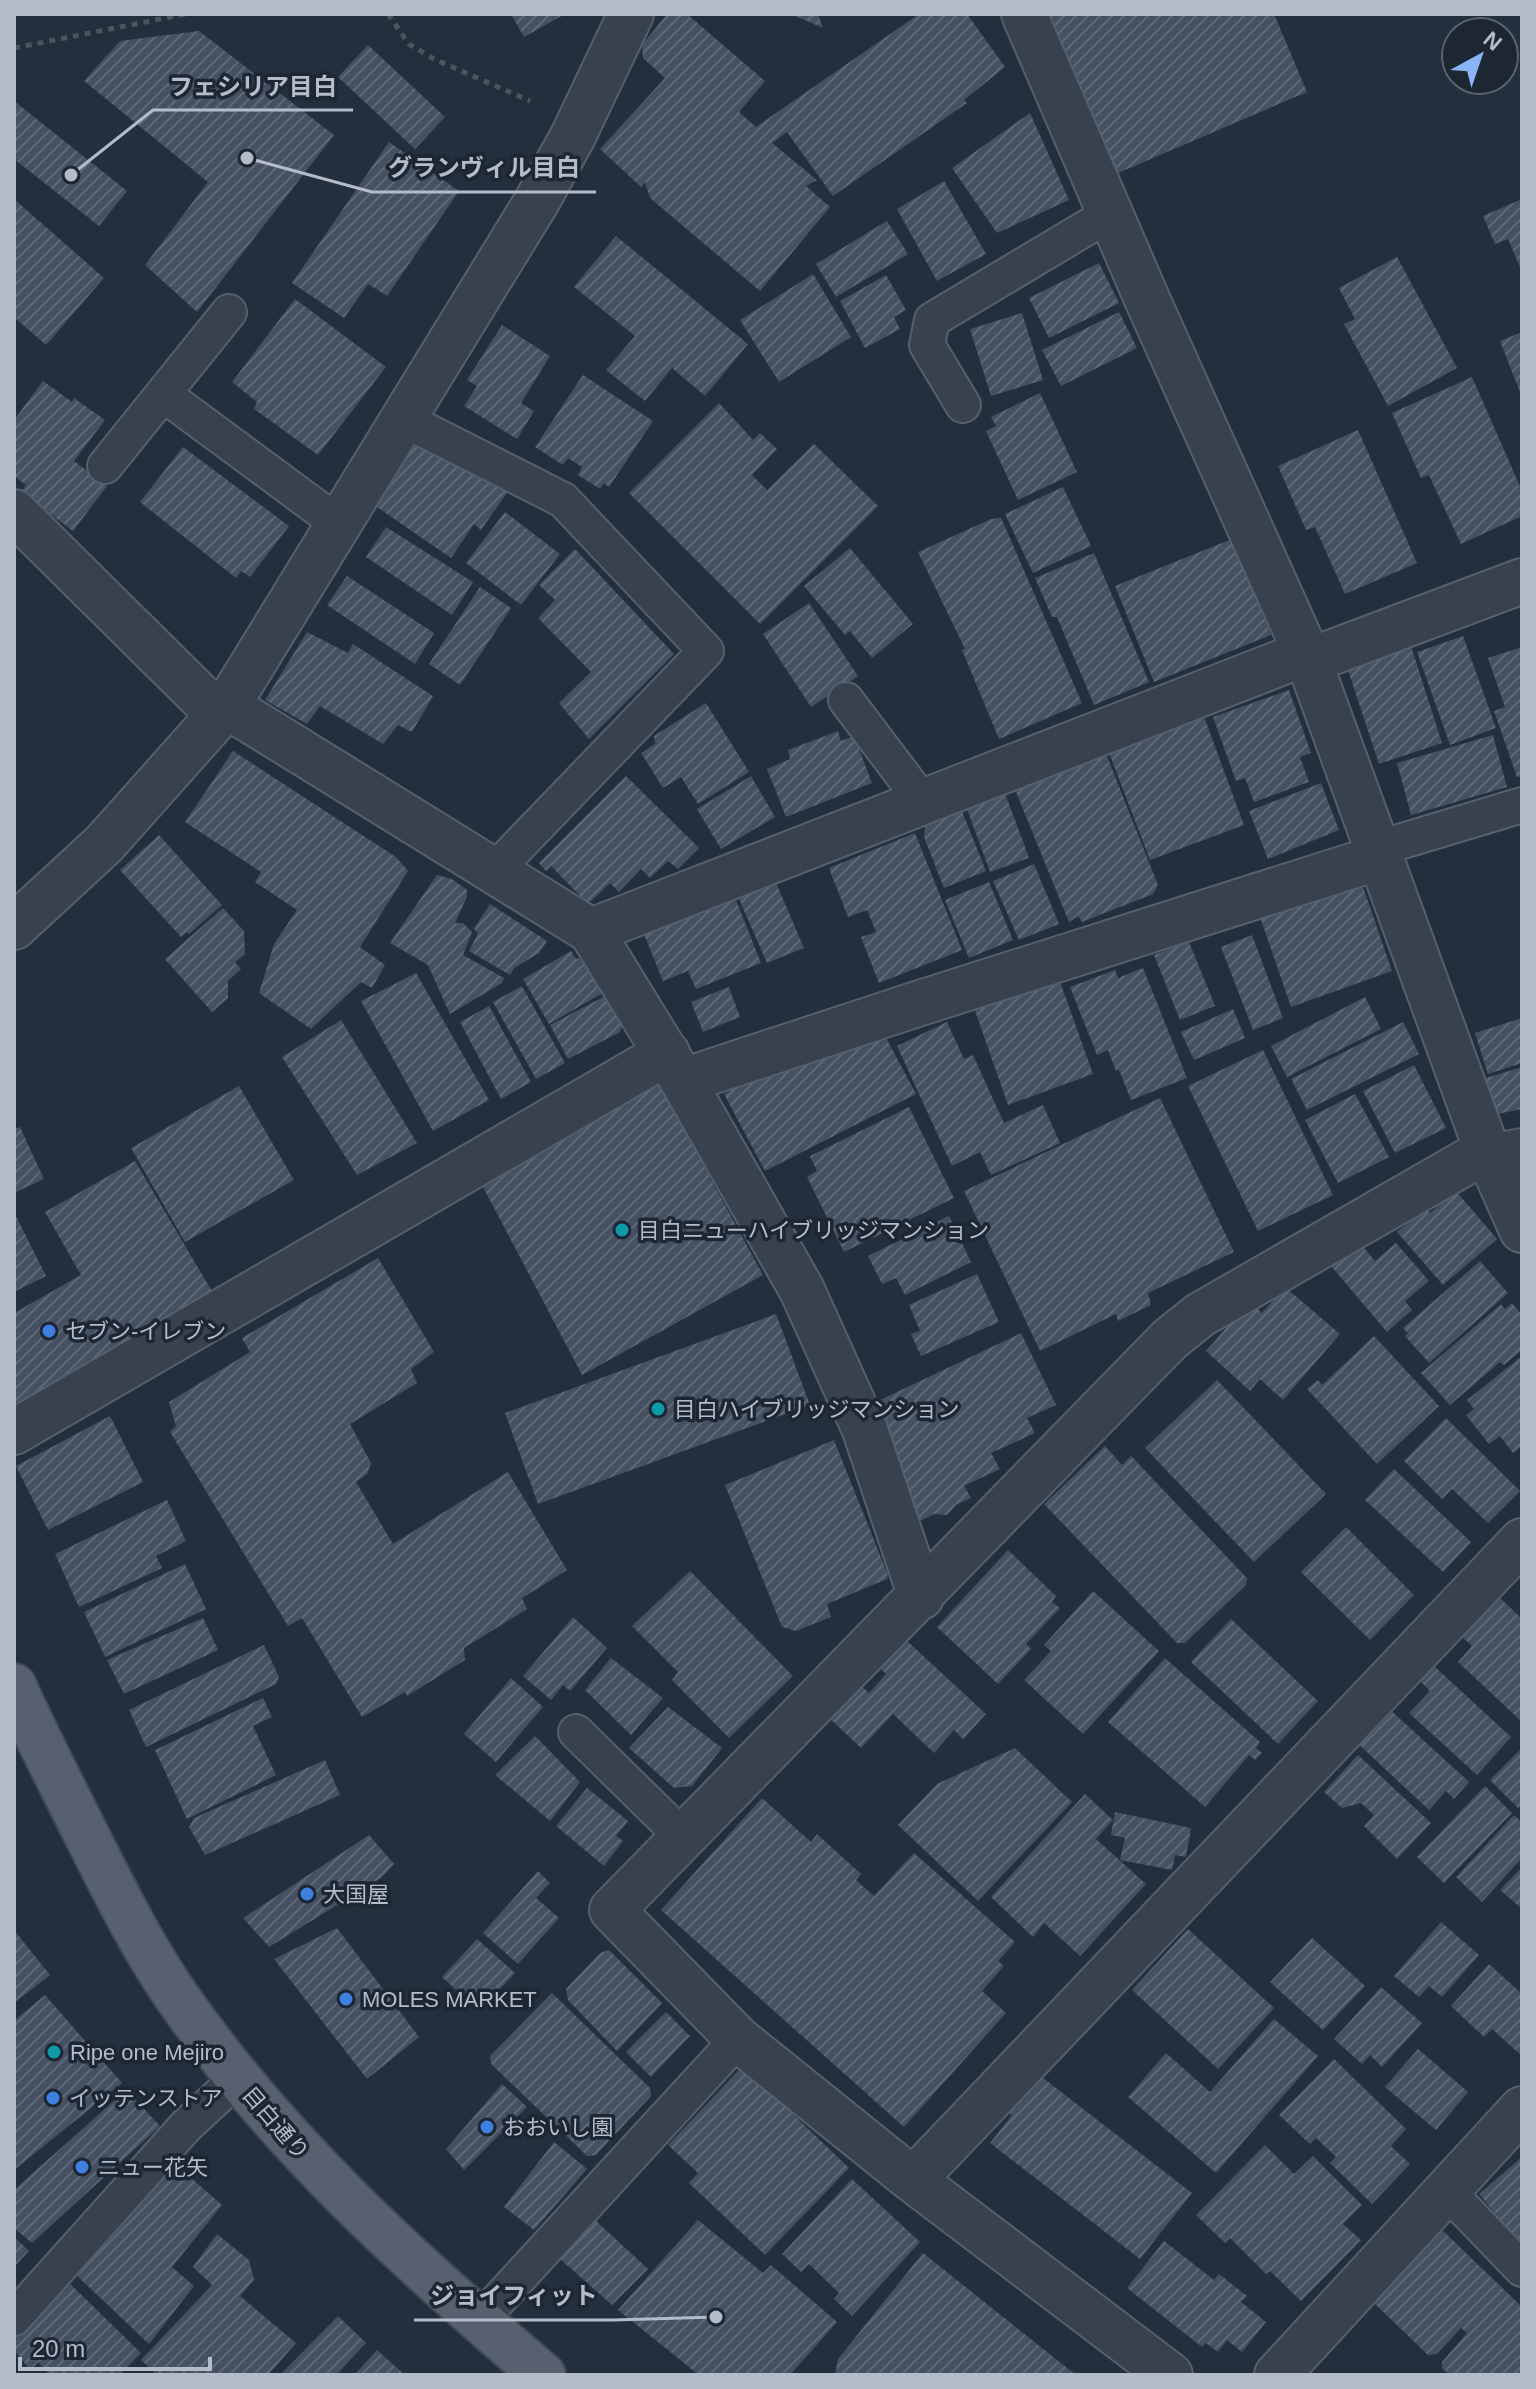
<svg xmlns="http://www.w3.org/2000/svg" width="1536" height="2389" font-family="Arial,'Noto Sans JP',sans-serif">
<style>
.building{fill:url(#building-hatch)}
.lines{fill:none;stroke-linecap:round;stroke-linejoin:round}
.lane-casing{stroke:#565f6c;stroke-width:38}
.street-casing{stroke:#565f6c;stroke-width:48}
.primary-casing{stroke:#414a57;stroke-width:48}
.path{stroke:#44595c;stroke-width:5;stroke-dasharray:6 6;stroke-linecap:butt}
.lane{stroke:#38414e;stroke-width:34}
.street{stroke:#38414e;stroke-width:44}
.primary{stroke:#56606e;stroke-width:44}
.culture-dot{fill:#0f9aa8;stroke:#1d2633;stroke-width:3}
.shop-dot{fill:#3f7fe0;stroke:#1d2633;stroke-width:3}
.labels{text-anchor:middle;stroke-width:7;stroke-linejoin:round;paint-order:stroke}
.poi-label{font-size:22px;fill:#b4bcc9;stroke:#1d2633;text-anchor:start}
.street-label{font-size:22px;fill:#b4bcc9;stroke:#1d2633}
.leader{fill:none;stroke:#b4bcc9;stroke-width:3}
.callout-dot{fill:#b4bcc9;stroke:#1d2633;stroke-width:3}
.callout-label{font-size:24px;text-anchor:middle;font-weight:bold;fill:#b4bcc9;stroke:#1d2633;stroke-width:7;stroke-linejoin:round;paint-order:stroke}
</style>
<defs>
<pattern id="building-hatch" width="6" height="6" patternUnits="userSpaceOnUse" patternTransform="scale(2)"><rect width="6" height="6" fill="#455162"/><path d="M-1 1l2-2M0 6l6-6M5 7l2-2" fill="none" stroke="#5d6877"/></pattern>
</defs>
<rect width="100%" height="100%" fill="#242f3e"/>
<path class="building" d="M511,14H565L524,37Z
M667,14H687L765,81L739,112L756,127L919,14H967L1005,67L964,100L967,103L833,196L787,132L772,143L817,180L806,186L830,207L760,291L650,198L645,182L641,187L600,149L665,78L643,58L642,45Z
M791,14H818L823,28Z
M1048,14H1274L1307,92L1118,173Z
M199,31L334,135L197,312L145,265L208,182L84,81L120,41Z
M368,45L445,117L415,149L338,77Z
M14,101L127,191L99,226L14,159Z
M1030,113L1069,200L997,233L952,168Z
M389,142L459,191L387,296L368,284L344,318L292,283Z
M944,181L986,254L937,281L897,209Z
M14,199L104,278L46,345L14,317Z
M1522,199V272L1508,239L1495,244L1483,216Z
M887,221L908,254L836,297L816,264Z
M616,236L748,344L705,396L672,368L645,401L606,370L635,336L574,287Z
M1397,257L1457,368L1388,406L1344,324L1355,319L1339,288Z
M1099,263L1119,303L1049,338L1029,298Z
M813,274L851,337L779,382L740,320Z
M886,275L906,310L894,317L900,329L865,348L840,301Z
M295,299L386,367L318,455L254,409L257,402L232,382Z
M1119,312L1137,348L1061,386L1042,350Z
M1022,313L1043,380L991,396L970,329Z
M502,325L550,356L521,403L534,411L517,439L464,406L477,386L467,380Z
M1522,332V397L1500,341Z
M583,375L653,421L609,487L604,483L600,489L578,475L582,467L568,458L563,465L535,447Z
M1472,377L1522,491V516L1461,544L1429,475L1421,478L1392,413Z
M43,381L72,402L74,398L105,420L74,461L107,486L73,531L21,492L26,485L14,476V420Z
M1040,393L1077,472L1018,500L986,431L996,426L991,417Z
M719,403L753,440L760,433L777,449L752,475L767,490L814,444L878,506L760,624L629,493Z
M1358,430L1417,563L1345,594L1315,527L1306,530L1278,466Z
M424,432L509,490L481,530L474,524L451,558L374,505Z
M183,447L289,526L250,577L241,571L236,578L140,502Z
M1063,487L1091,546L1033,573L1005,514Z
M505,512L560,554L521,605L466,563Z
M1001,518L1082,703L999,739L962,650L965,649L918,552L991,519Z
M386,527L473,582L452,615L366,557Z
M1232,539L1271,635L1154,682L1115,586Z
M850,548L913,624L872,658L850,631L845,635L804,586Z
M575,549L674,654L589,739L559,703L591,672L538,618L555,600L539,585Z
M1094,553L1149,682L1094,705L1057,617H1052L1035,578Z
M347,576L434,633L415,664L327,605Z
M480,587L511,608L460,685L429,664Z
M809,603L858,676L811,707L763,634Z
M307,632L348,653L353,644L433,696L412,732L398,725L383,744L320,706L307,724L265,700Z
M1463,636L1496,728L1450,745L1417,652Z
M1410,643L1442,743L1379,764L1346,664Z
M1522,647V776L1517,777L1494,711L1505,707L1488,658Z
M1289,690L1311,753L1300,757L1309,782L1254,802L1245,778L1236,781L1213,717Z
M706,703L749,772L698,804L681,777L663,788L641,753L655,744L654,736Z
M1203,714L1244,825L1150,860L1108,750Z
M838,731L841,741L854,736L872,783L786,817L767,769L790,759L788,750Z
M1493,735L1507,787L1411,815L1397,763Z
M233,751L396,857L408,871L360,947L385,965L372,988L361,982L311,1029L259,993L274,944L297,910L255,882L261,872L185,822Z
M1105,751L1158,885L1153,894L1082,922L1078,916L1069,922L1014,787Z
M626,776L699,848L678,869L668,861L650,878L641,869L619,892L610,883L588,904L551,866L546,871L539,863Z
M751,776L775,817L721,849L697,809Z
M1321,783L1339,830L1268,859L1249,811Z
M1005,793L1029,858L990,872L966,806Z
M962,811L986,871L944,888L924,837L925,826Z
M915,833L962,950L879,983L861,937L876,932L867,910L848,917L829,868Z
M159,835L222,905L189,934L187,932L181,937L120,870Z
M1034,864L1059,924L1019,940L993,881Z
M437,875L452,879L467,890V897L455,923H463L472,932L463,955L504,978L502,983L450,1014L428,965L390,943Z
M774,878L804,948L767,963L736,892Z
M1361,881L1392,971L1291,1007L1260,917Z
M989,882L1013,940L969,958L945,900Z
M732,890L761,963L696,989L688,971L663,981L641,927Z
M490,904L547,941L539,953L514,968L510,975L469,951L478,933L474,929Z
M223,908L244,931L245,954L235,962L241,969L228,981V998L212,1012L165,959Z
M1252,935L1283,1018L1253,1030L1221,947Z
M1189,942L1215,1006L1180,1020L1154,955Z
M571,951L576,959L579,958L583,964L591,960L608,990L549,1024L523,979Z
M1143,968L1187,1078L1131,1100L1119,1070L1116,1071L1108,1050L1097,1055L1070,987L1115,970L1118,978Z
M416,973L489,1100L433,1131L361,1001Z
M1058,976L1093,1074L1008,1105L973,1005Z
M522,986L565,1063L536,1079L493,1002Z
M729,987L740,1017L703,1032L691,1002Z
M607,995L622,1026L620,1032L568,1059L550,1025Z
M1365,997L1381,1029L1287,1077L1271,1046Z
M489,1006L531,1082L501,1099L460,1022Z
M1233,1009L1245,1038L1194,1060L1181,1032Z
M1522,1018V1063L1488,1074L1475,1033Z
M341,1020L417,1143L357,1175L282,1057Z
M947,1022L964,1059L973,1055L1004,1123L1043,1105L1060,1143L991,1175L980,1152L952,1166L897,1046Z
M1403,1022L1419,1054L1307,1110L1291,1079Z
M883,1032L916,1094L765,1171L724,1094L775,1066Z
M1263,1050L1333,1195L1258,1231L1188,1086Z
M1414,1065L1446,1128L1395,1153L1363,1091Z
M1522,1067V1109L1497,1114L1486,1078Z
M657,1080L763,1275L582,1375L482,1185Z
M239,1086L294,1180L185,1242L131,1148Z
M1355,1094L1389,1157L1338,1183L1305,1120Z
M1160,1098L1234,1252L1148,1293L1151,1305L1118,1321L1116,1314L1040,1351L964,1191Z
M909,1107L954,1198L844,1252L807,1177L817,1171L810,1156Z
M20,1127L44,1179L14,1193V1129Z
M135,1161L213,1293L14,1421V1313L81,1275L45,1212Z
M1456,1191L1497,1239L1443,1285L1397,1232L1425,1208L1430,1213Z
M14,1212L46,1276L14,1292Z
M949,1216L971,1262L905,1295L896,1278L882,1284L868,1256Z
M1359,1242L1375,1261L1396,1243L1429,1281L1405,1301L1412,1310L1387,1332L1331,1266Z
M378,1258L434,1352L411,1369L417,1383L350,1424L371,1463L367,1474L356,1482L393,1544L508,1472L567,1570L522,1598L527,1609L464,1648L465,1660L407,1696L405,1692L362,1717L302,1618L288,1626L170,1432L176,1426L169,1402L250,1352L242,1338Z
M1480,1261L1508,1293L1429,1363L1405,1336L1408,1333L1403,1328Z
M977,1274L999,1322L921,1356L911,1334L920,1331L909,1305Z
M1285,1287L1340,1334L1283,1400L1260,1379L1250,1391L1206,1351L1250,1301L1262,1313Z
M1512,1303L1522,1315V1350L1504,1365L1500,1362L1450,1405L1421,1373L1501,1304L1505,1309Z
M776,1314L810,1405L538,1504L505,1413Z
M1021,1333L1056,1405L1027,1418L1035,1433L991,1453L1000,1469L964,1486L971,1498L956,1505L947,1515L934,1514L920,1521L880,1438L874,1403Z
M1374,1336L1439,1406L1377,1464L1307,1389L1318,1380L1322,1385Z
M1522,1356V1446L1513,1453L1500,1436L1489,1444L1466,1415L1474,1409L1467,1400Z
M1217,1380L1326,1494L1254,1562L1145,1448Z
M110,1416L143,1482L48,1530L16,1466Z
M1446,1418L1520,1491L1488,1523L1452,1489L1442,1499L1404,1461Z
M834,1440L888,1575L887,1579L827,1604L831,1617L796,1631L782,1627L725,1485Z
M1105,1446L1122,1465L1131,1456L1247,1578L1246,1585L1185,1643H1177L1044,1504Z
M1394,1469L1471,1542L1443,1572L1365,1500Z
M167,1500L186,1541L156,1556L162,1568L79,1607L55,1554Z
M1346,1527L1414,1595L1370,1640L1301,1572Z
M1008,1550L1056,1596L1052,1602L1060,1608L1026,1644L1031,1649L998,1684L937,1627Z
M185,1564L206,1609L105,1657L84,1612Z
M690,1571L793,1676L729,1738L672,1680L678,1672L632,1626Z
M1093,1591L1159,1651L1083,1734L1024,1680L1051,1651L1044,1645Z
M1497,1595L1522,1619V1722L1458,1662L1472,1646L1459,1634Z
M573,1617L607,1648L570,1691L563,1685L551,1700L523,1676Z
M203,1618L218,1650L124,1694L107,1660Z
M1231,1619L1318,1701L1278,1744L1191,1662Z
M906,1640L986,1714L963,1739L954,1730L934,1753L893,1714L861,1748L825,1714L856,1681L869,1693L886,1674L880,1668Z
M264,1645L279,1677L276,1684L146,1747L129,1710Z
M611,1658L663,1698L631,1735L585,1690Z
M1165,1658L1260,1742L1256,1748L1262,1753L1255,1760L1249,1755L1205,1807L1108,1722Z
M1434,1666L1511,1737L1477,1775L1409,1713L1430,1691L1420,1681Z
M511,1678L543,1707L496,1762L464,1734Z
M263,1698L272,1717L253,1726L276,1775L187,1819L155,1750Z
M668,1707L722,1748L692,1786L674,1788L629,1748Z
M1387,1707L1469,1782L1454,1799L1446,1791L1429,1810L1355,1741Z
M535,1736L580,1782L550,1821L495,1775Z
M1015,1748L1072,1802L978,1901L898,1825L937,1784Z
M1522,1748V1805L1518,1808L1490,1780Z
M1358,1755L1431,1823L1397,1859L1364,1826L1374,1815L1361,1803L1342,1808L1324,1792Z
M325,1760L340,1795L205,1855L189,1827L194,1818Z
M1485,1786L1512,1813L1444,1883L1417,1857Z
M587,1788L628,1821L616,1836L623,1841L604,1866L556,1826Z
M1085,1794L1113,1820L1096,1839L1146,1884L1080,1956L1044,1923L1033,1937L991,1897Z
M762,1798L811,1842L817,1834L861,1874L856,1880L874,1896L914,1853L1015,1942L998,1961L1004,1966L982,1991L1006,2013L904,2127L661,1910Z
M1115,1812L1191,1828L1186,1857L1175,1855L1172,1870L1120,1860L1125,1838L1111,1835Z
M1514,1815L1522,1823V1858L1482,1902L1456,1877Z
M369,1835L394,1864L381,1878L269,1947L243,1918Z
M1522,1867V1909L1500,1890Z
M538,1871L550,1883L536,1898L559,1918L518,1964L483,1933Z
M1441,1922L1479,1955L1442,1997L1429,1986L1419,1997L1394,1976Z
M337,1928L419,2037L367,2079L274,1959Z
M1188,1929L1274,2008L1218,2069L1132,1990Z
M14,1930L50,1975L14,2003Z
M1312,1938L1365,1986L1323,2030L1270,1982Z
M477,1939L515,1973L479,2011L442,1977Z
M609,1950L662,2003L617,2051L568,2000L566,1989L600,1953Z
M1489,1964L1522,1994V2056L1492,2029L1484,2037L1451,2006Z
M1381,1987L1422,2023L1382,2067L1370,2055L1362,2064L1334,2039Z
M552,1993L650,2088L651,2096L596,2155L587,2156L491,2064L490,2056Z
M45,1995L122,2083L14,2170V2021Z
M666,2012L690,2036L651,2077L626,2052Z
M1274,2019L1318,2056L1216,2173L1128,2097L1166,2053L1210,2092Z
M1418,2049L1468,2092L1436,2130L1385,2087Z
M1334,2059L1406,2129L1391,2146L1410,2164L1372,2204L1330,2163L1336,2157L1316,2138L1310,2144L1279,2115Z
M738,2071L749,2072L849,2168L765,2255L689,2183L698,2173L668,2145Z
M1034,2071L1192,2193L1140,2259L990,2143L1012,2115L1004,2110Z
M502,2084L527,2107L464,2170L446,2149Z
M126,2090L160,2126L32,2243L14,2228V2190Z
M554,2142L587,2169L534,2230L504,2207Z
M1265,2145L1294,2174L1313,2156L1362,2205L1343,2224L1361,2240L1301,2301L1270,2271L1266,2274L1230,2238L1225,2243L1196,2215Z
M1522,2157V2246L1479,2194Z
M175,2164L222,2205L172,2267L194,2286L149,2344L73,2272Z
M852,2179L920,2242L852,2316L834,2299L839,2293L809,2264L801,2272L782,2254Z
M595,2220L648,2269L612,2305L560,2259Z
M698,2220L763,2273L771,2265L837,2322L790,2375H699L618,2310Z
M1438,2226L1522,2307V2375H1450L1442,2368V2362L1467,2333L1461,2328L1437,2354L1428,2355L1373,2302Z
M217,2234L249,2260L254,2280L240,2296L296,2343L268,2375H157L141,2360L212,2285L193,2267Z
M14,2237L29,2251L14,2267Z
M1164,2241L1214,2280L1219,2274L1247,2296L1241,2302L1266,2322L1242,2352L1227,2340L1218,2352L1206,2343L1202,2347L1127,2288Z
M923,2253L1076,2375H835L838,2359Z
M63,2277L141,2353L119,2375H50L38,2362L31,2371L14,2350V2334Z
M338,2316L366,2343L336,2375H280Z
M377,2350L405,2375H354Z"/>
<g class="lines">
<defs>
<path id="lane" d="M163,394L339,524
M963,405L927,345L932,320L1111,213
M403,419L563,500L706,651L494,871
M105,466L229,312
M846,700L923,802
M1376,849L1522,805
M576,1732L684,1838
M1447,2191L1522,2269
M14,2318L186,2126L237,2079
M479,2321L738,2039"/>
<path id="street" d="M1024,14L1147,299L1306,653L1489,1156L1522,1230
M14,512L219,715
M1309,661L1522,581
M227,706L591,931L1306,653
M14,927L104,844L227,706L537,201L573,136L631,14
M591,931L683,1081L802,1290L865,1430L921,1597
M683,1081L917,1004L1380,857
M14,1432L667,1053
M913,2180L1522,1541
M1170,2375L913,2180L738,2039L612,1910L1170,1339L1200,1315L1468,1161L1522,1151
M1277,2375L1522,2109"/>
<path id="primary" d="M14,1686C35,1734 60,1781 83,1828C112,1885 140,1944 177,1997C279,2144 408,2260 543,2375"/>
</defs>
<use href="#lane" class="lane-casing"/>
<use href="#street" class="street-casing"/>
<use href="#primary" class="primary-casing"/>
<path class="path" d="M388,14L409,44L434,59L530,101
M14,48L186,14"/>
<use href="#lane" class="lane"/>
<use href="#street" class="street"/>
<use href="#primary" class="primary"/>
</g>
<g class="culture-dot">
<circle cx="622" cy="1230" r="8"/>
<circle cx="658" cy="1409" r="8"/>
<circle cx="54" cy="2052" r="8"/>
</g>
<g class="shop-dot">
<circle cx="49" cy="1331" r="8"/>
<circle cx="307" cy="1894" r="8"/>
<circle cx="346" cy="1999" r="8"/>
<circle cx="53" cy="2098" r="8"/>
<circle cx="487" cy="2127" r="8"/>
<circle cx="82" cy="2167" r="8"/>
</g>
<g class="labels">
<g class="poi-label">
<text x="638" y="1238">目白ニューハイブリッジマンション</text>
<text x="65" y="1339">セブン-イレブン</text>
<text x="674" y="1417">目白ハイブリッジマンション</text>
<text x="323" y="1902">大国屋</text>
<text x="362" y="2007">MOLES MARKET</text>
<text x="70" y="2060">Ripe one Mejiro</text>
<text x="69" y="2106">イッテンストア</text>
<text x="503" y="2135">おおいし園</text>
<text x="98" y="2175">ニュー花矢</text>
</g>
<g class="street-label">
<text transform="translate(276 2123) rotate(49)" y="8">目白通り</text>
</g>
</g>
<path class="leader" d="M71 175L153 110H353M247 158L372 192H596M716 2317L614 2320H414"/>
<g class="callout-dot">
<circle cx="71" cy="175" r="8"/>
<circle cx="247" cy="158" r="8"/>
<circle cx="716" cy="2317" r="8"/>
</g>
<g class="callout-label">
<text x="253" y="95">フェシリア目白</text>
<text x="484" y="176">グランヴィル目白</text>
<text x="514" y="2304">ジョイフィット</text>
</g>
<rect width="1536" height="2389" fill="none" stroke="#b4bcc9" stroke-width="32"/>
<g transform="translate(1480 56) rotate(40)"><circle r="38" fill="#1d2633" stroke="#59626f" stroke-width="2"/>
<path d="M0-6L14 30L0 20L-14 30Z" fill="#8ab4f8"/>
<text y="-12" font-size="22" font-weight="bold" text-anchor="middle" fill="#b4bcc9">N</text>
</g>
<path d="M20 2357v12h190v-12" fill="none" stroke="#b4bcc9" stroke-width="4"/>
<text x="32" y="2357" font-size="24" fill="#b4bcc9" stroke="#1d2633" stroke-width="6" paint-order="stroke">20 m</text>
</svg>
